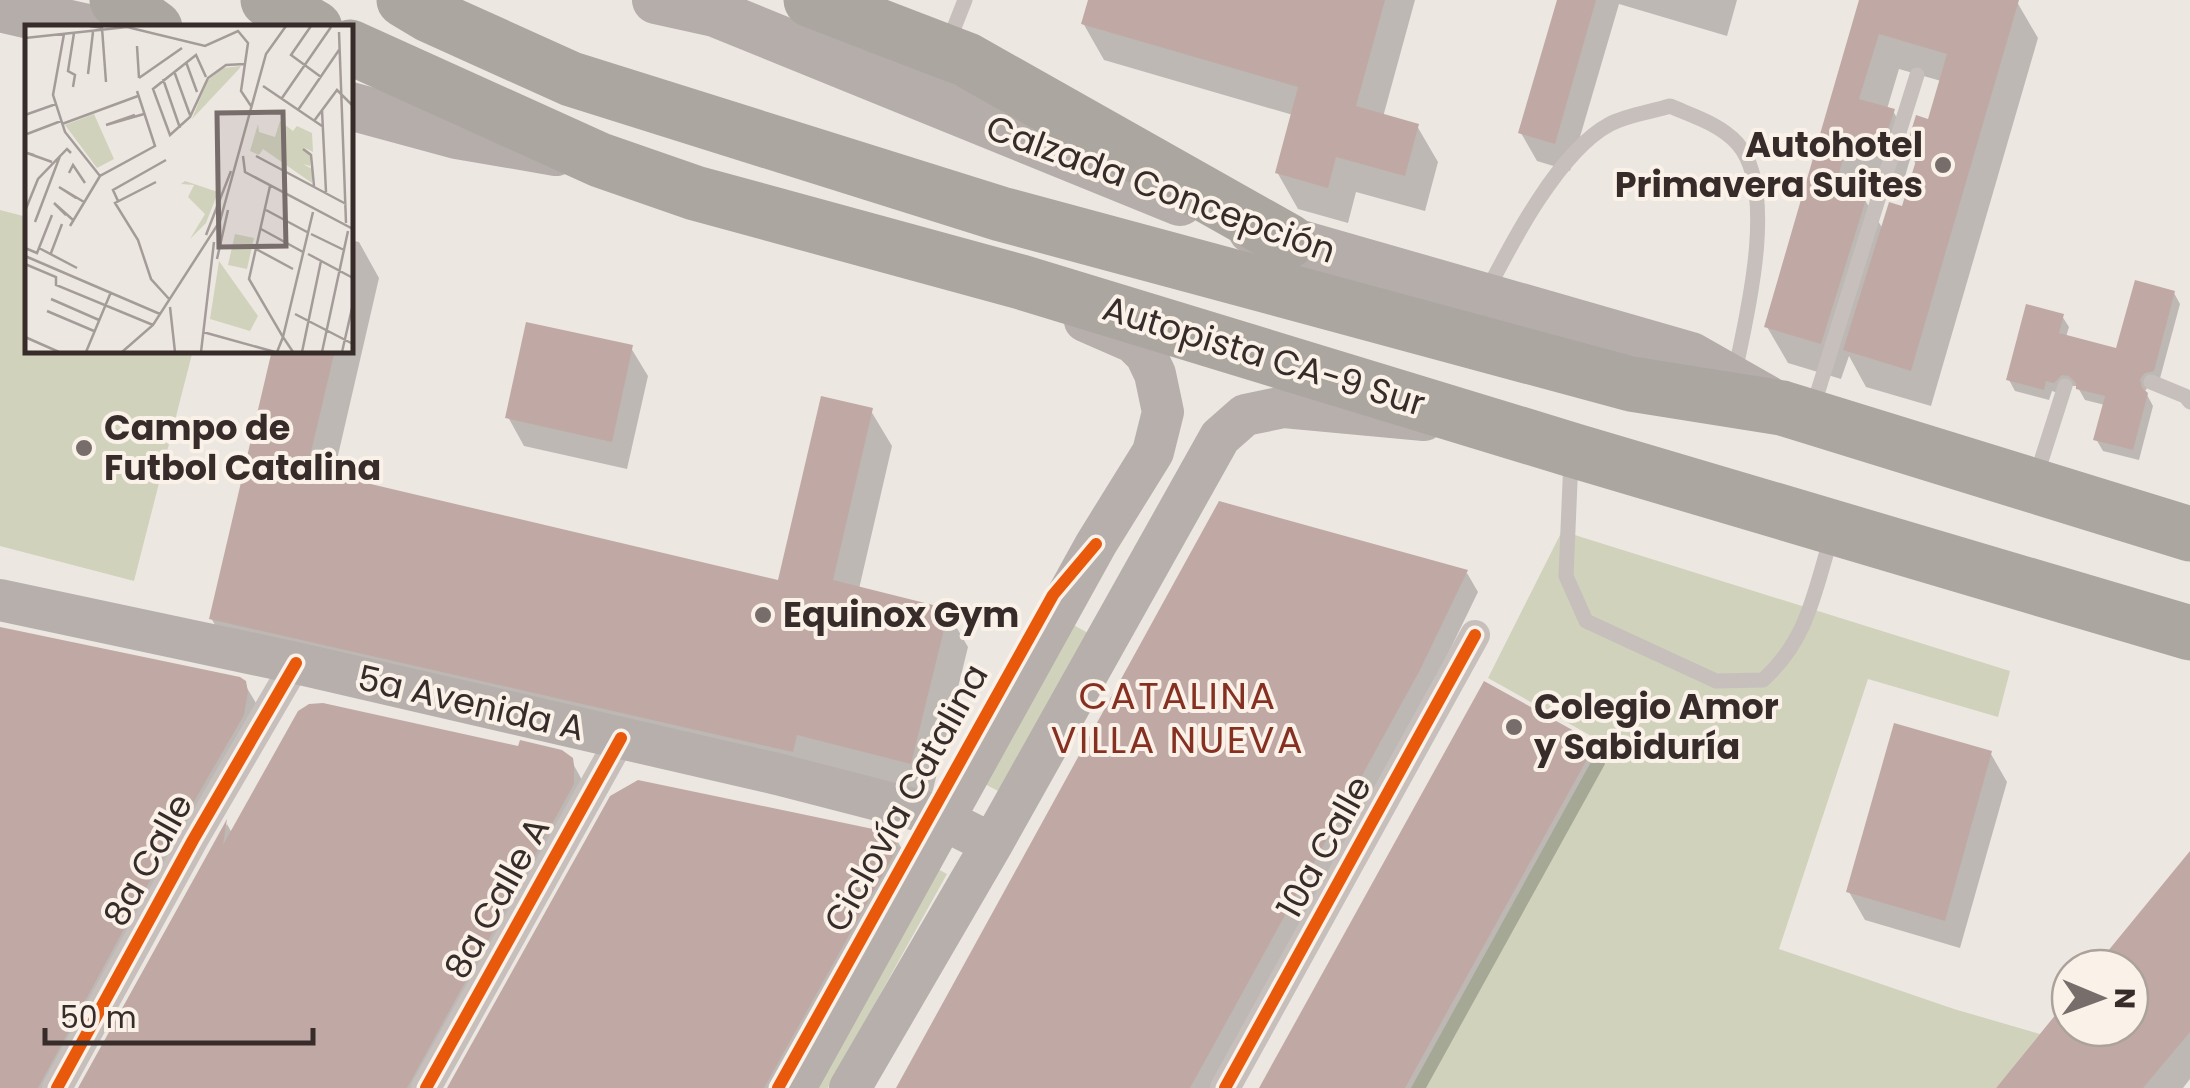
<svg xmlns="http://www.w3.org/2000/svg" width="2190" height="1088" font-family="Poppins,sans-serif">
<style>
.green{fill:#d0d2bc}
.shadow{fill:#0003;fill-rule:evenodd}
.building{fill:#c0a9a4}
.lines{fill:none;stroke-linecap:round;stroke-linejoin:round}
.lane{stroke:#c6bfbb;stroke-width:15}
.street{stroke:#c6bfbb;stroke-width:30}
.secondary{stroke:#b7afab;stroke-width:42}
.primary{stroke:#b5adaa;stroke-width:48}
.highway{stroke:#aca6a1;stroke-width:55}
.cycleway-casing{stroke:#faf1e9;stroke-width:19}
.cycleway{stroke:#e8590c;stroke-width:12}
.poi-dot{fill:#776d6a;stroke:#faf1e9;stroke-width:4}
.labels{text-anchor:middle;stroke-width:8;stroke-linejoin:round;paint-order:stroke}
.poi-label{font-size:35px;font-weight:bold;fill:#372c29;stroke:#faf1e9;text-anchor:start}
.street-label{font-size:35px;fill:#372c29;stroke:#faf1e9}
.neighbourhood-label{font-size:38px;letter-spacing:2.5px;fill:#863022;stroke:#faf1e9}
.inset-road{fill:none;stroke:#a49c98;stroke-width:2.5}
.view{fill:#776d6a;fill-opacity:0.15;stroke:#776d6a;stroke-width:5}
.inset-edge{fill:none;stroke:#372c29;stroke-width:5}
</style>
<rect width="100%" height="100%" fill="#ede7e2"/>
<path class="green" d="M0,210L27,217L28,350H193L134,581L0,546Z
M1562,531L2010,671L1998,717L1868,679L1779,949L1954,1009L2040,1034L1996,1088H1411L1602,742L1488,678Z
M1070,623L1088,633L1000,792L981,782Z
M934,867L947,874L828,1088H811Z"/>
<path class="shadow" d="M1091,0H1415L1383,117L1417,126L1438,162L1425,211L1356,192L1348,223L1298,209L1277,172L1293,115L1104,60L1083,23Z
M1559,0H1737L1727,36L1619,4L1570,171L1537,161L1521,133Z
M1862,0H2012L2017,2L2038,38L1931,406L1866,387L1849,356L1841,379L1788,363L1767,327ZM1899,69L1941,81L1930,122L1911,142L1893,111L1887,109ZM1884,136H1889L1882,157L1877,156ZM1911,156L1917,166L1904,209L1883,229L1863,197L1871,170L1904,180Z
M350,240L359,242L379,278L333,477L780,583L871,411L892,446L859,589L947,611L968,647L931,798L232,654L211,618L274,350H350Z
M2174,293L2180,304L2159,382L2151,383L2145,391L2153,406L2139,460L2103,451L2096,439L2105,405L2085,400L2077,386H2068L2061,394L2052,391L2049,400L2015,391L2009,380L2062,316L2069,327L2066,337L2118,351Z
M631,348L648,376L627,469L524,446L508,417Z
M1467,573L1478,592L1430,691L1211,1088H899Z
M0,630L244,683L256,703L56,1088H0Z
M1594,745L1605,764L1426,1088H1262Z
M1991,754L2007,782L1960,948L1865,920L1849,892Z
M571,760L582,780L425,1088H81L227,824L232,833Z
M895,837L906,856L784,1088H450Z
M2190,855V1079L2183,1088H1999L2070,1001V1028H2130V968H2097Z"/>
<path class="building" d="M1088,0H1385L1356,106L1419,124L1405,176L1336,157L1328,188L1275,173L1298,87L1081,24Z
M1557,0H1596L1555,144L1518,133Z
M1859,0H2019L1911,371L1843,350L1889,202L1902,206L1918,154L1905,151L1916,115L1928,119L1947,54L1879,34L1859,99L1895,109L1883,144L1850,135L1835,187L1867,196L1821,344L1764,327Z
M2135,280L2175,291L2154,371L2145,373L2140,379L2142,388L2148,393L2133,450L2093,440L2105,396L2076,389V383L2069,376L2062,375L2054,383L2046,381L2044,390L2006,380L2026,304L2064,314L2059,333L2116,348Z
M526,322L633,345L612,442L505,418Z
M272,350H335L307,469L778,580L821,396L873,408L833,580L949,609L911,764L797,735L793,752L209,619Z
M1219,501L1468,570L1420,670L1190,1088H896Z
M0,627L240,677L246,681L248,692L244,715L177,831L38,1088H0Z
M1484,681L1596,743L1405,1088H1259Z
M323,703L518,746L520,740L562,750L573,758L574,765V784L407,1088H78L227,819L223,845L298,711L309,704Z
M1894,723L1992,751L1945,921L1846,892Z
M638,780L897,834L896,851L764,1088H447L610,796Z
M2190,851V1032L2143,1088H1996L2070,997V1028H2130V968H2094Z"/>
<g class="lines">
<path class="lane" d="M948,43L965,0
M1486,293C1512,242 1559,151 1610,124C1628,115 1651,112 1670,106C1693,116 1720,124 1737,143C1779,189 1746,320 1734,376
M2151,382L2185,396L2190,402
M1813,407L1917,75
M1571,459L1566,576L1586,621L1716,681L1763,680C1808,639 1814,593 1831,538
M2036,477L2065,386"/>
<path class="street" d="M57,1088L193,840L296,663
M426,1088L621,738
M1225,1088L1475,635"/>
<path class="secondary" d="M0,600L296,663L777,774L932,814L992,844
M795,1088L1096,544L1153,452L1163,412L1155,374L1146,355L1133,342L1085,321
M850,1088L992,844L1220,437L1245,415L1284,407L1424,420"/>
<path class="primary" d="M656,0L715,13L1180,202
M0,8L87,28
M350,106L457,135L556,152
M1252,230L1691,356L1770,401"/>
<path class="highway" d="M117,0L155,28
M268,0L315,28
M404,0L429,15L571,79L1001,214L1631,384L1782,408L2190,534
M811,0L967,60L1288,241
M350,47L600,160L695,193L1021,282L1572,450L2190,633"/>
<defs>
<path id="cycleway" d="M57,1088L193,840L296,663
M426,1088L621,738
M778,1088L1053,595L1096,544
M1225,1088L1475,635"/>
</defs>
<use href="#cycleway" class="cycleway-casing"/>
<use href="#cycleway" class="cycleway"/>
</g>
<g class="poi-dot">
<circle cx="1943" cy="165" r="10"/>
<circle cx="84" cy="448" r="10"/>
<circle cx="763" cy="615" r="10"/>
<circle cx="1514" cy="727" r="10"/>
</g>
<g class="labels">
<g class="poi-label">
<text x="1923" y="157" text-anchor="end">Autohotel<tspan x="1923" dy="40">Primavera Suites</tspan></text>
<text x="104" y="440">Campo de<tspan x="104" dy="40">Futbol Catalina</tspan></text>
<text x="783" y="627">Equinox Gym</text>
<text x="1534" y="719">Colegio Amor<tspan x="1534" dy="40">y Sabiduría</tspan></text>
</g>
<g class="street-label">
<text transform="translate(1161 189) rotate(20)" y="12">Calzada Concepción</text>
<text transform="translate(1264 356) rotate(17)" y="12">Autopista CA-9 Sur</text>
<text transform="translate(471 703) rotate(13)" y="12">5a Avenida A</text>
<text transform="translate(906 798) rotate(-61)" y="12">Ciclovía Catalina</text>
<text transform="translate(1324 847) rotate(-61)" y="12">10a Calle</text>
<text transform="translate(148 860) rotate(-61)" y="12">8a Calle</text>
<text transform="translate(497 898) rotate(-61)" y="12">8a Calle A</text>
</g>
<g class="neighbourhood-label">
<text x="1178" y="709">CATALINA<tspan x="1178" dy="44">VILLA NUEVA</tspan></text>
</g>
</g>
<g transform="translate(25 25)">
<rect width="328" height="328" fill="#ede7e2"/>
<path d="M216,41L214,44L167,94L182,56L198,43ZM69,89L89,134L72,143L40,100ZM255,96L268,106L272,101L287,108L288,127L278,122L286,128L285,141L278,139L287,144V158L238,124L234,130L225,126L233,99L234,107L250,112ZM160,156L193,167L181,198L165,214L180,189L163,172L169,160L156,159ZM210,209L229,213L222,244L203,240ZM194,236L233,291L225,306L185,294Z" fill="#d0d2bc"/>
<path class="inset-road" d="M65,1L77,3L81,57M286,1L266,30L296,52M314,7L321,198M39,9L28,70L40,107L75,151M0,13L102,2L180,21L213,6L223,18L216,66L226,81M112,21L114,53M161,37L172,67M149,46L165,90M63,49L68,7M181,52L171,30L128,64L145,110L165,92L183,53L201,40L220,39M114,53L157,23M138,54L155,103M238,61L297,101M48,62L50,50L43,46L49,8M257,73L306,2M273,85L314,25M297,85L301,167M0,90L31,79M289,96L312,65L328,81M37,99L113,71M81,100L119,89M81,100L110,90M2,109L36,96M278,124L286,130L289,161M9,130L2,128L27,137M218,131L220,147L328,204M231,131L321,179M44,148L48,140L60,158M131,157L90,178L113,215L126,254L145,275M245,161L224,254L258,312L252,327M51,173L34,162L59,177M93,176L88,165L141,135M241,185L282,207M0,186L13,154L42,124L46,128M41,190L29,178L48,195M10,197L35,131M45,201L75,151L130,121L112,66M236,204L278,227M286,209L319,225M181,210L206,146M0,223L12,228L27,190M14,223L52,243M231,224L268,244M26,228L37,199M283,229L328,253M0,231L135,289M192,234L203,185M0,239L31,252V260L128,300M26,274L74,295M145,282L150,327M22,286L69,306M270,289L328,319M178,307L250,327M0,312L34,327M61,327L86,267M97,327L128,300L195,196L241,29L261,1M176,327L189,217M268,327L258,312L288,187M277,327L296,236M297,327L323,206M317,327L328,279"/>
<path class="view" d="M258,87L261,221L194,222L192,88Z"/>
<rect width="328" height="328" class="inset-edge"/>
</g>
<g transform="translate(2100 998) rotate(91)"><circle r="48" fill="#faf1e9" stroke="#aca29c" stroke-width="2.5"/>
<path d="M0-8L18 38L0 25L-18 38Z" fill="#776d6a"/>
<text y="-15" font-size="28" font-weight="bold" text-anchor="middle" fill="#372c29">N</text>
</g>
<path d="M45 1028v15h268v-15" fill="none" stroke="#372c29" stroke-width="5"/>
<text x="60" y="1028" font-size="30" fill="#372c29" stroke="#faf1e9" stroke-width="8" paint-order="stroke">50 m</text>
</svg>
